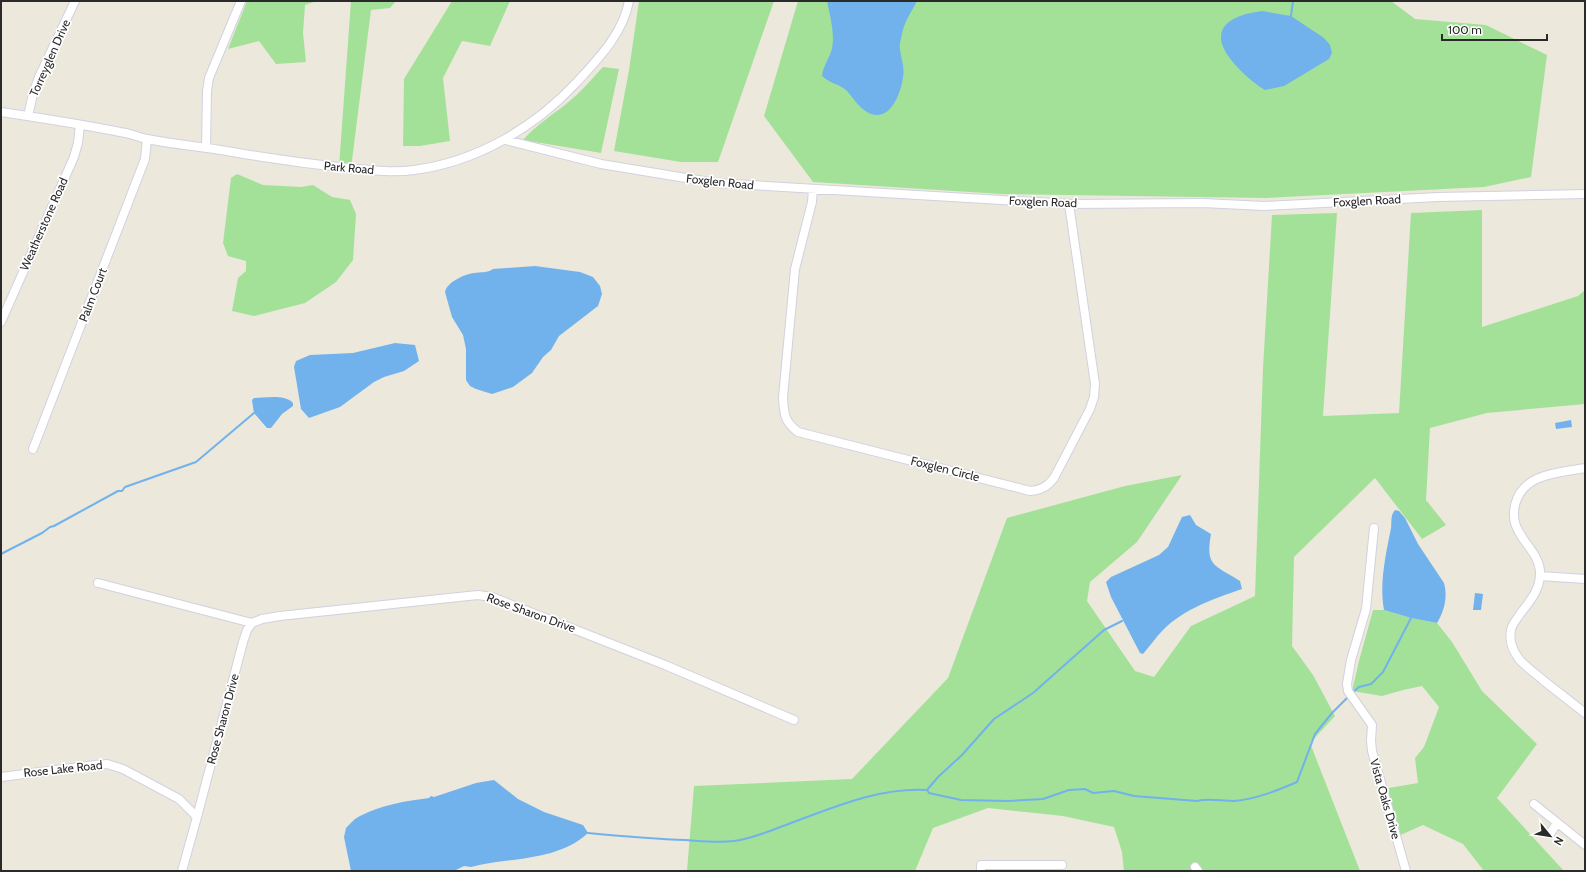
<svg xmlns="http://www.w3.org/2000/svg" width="1586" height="872" font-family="Cabin,sans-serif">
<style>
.green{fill:#a3e199}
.water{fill:#71b2ec}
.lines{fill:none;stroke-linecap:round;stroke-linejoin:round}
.stream{stroke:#71b2ec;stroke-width:2}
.street-casing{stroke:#d1d1e2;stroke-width:10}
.street{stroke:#fff;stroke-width:8}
.labels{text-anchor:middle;stroke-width:3.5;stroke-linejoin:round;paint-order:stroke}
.street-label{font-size:12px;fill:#2a2a2a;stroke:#fff}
</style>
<rect width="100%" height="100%" fill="#ece8dc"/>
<path class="green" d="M247,1H317L305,5L303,33L306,62L276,64L259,41L228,49Z
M351,1H396L390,8L371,10L351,168L339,167Z
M452,1H510L490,46L462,41L443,78L450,141L420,146H403L404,79Z
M639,1H774L718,162H681L614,151L629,70Z
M798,1H1391L1415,19L1486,25L1547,55L1531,177L1484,187L1266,198L1001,194L813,182L764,116Z
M603,67L619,69L601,153L523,140C536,125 551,116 566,104C580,93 591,80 603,67Z
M237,174L263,185L301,187L313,185L332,197L350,200L356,214L353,260L336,282L305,303L254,316L232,311L238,278L246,271V261L228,256L223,243L231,178Z
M1482,210V327L1578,296L1585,290V404L1487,413L1430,428L1426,500L1446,525L1422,539L1375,478L1294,557L1292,646L1313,675L1335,716L1310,743L1360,871H1124L1122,852L1114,827L1063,816L988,808L933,828L915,871H687L694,786L852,779L948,678L1007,518L1125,486L1182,475L1137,542L1090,582L1087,601L1135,671L1154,677L1191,626L1255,596L1263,368L1272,215L1337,213L1323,416L1399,413L1411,213Z
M1373,610H1384L1411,618L1437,623L1452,642L1482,691L1537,744L1497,798L1564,871H1484L1463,844L1423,825L1396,837L1383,789L1418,783L1415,758L1424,747L1439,707L1422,686L1403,690L1382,696L1352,691L1359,661Z"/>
<path class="water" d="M827,1H917C912,11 904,22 902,34C901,39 899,45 900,49C901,59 905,67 903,77C901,94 889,125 867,112C857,106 853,97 846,90C839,84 829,83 822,76C823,67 828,60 831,52C836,36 830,17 827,1Z
M1262,11L1291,16L1324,38L1330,45L1332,53L1329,59L1284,86L1265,90C1251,82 1220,55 1221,37C1221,18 1248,13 1262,11Z
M535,266L580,272L593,277L600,286L602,294L598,306L559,336L551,350L543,357L532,373L513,387L492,394L476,389L470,386L466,380V349L463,335L452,317L445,292C447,282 465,274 474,273C480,272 488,273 493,269Z
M395,343L415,345L419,361L404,371L384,377L374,382L340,407L309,418L301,409L294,367L296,361L310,355L353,353Z
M254,398C265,398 285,394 293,403V406L282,414L271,428H267L254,413L252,400Z
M1571,420L1572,427L1556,429L1555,423Z
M1395,510L1399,511L1405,518L1418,544L1444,583C1448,597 1444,612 1437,623L1411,618L1384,610C1379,583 1386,554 1391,528C1392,521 1390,516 1395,510Z
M1190,515L1196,525L1211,534C1205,567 1215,565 1240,581L1242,589C1214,599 1185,608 1163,630C1156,637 1150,646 1143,654L1140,653L1111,597L1106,582L1111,577L1159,555L1168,547L1182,517Z
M1475,593L1483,594L1481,610H1473Z
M494,780L518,799L544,812L583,825L588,833C557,862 509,857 471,867L464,866L454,871H351L344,837L346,828C350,824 355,818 360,816C381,805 406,801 429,798L431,796L434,797L476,783Z"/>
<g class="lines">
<path class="stream" d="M1291,16L1293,1
M1,554L42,533L50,527L54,526L118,491H122L125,487L196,462L254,413
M1352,693L1359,687L1371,684L1383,672L1411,618
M927,790L938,777L962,755L994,719L1033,693L1104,630L1122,621
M588,833C620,836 652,839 685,840C701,841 718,843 734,841C750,839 768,832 783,826C830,809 877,787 927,790L929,793L961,800L1008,801L1043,799L1069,790L1085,789L1093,793L1114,791L1134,796L1197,801C1208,798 1222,801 1234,801C1256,799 1276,791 1297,782L1315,734L1332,713L1349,696"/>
<defs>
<path id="street" d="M1,112C41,118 80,124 120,132C129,133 138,137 147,139C177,145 208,147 238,153C274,159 310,164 347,168C369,170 392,173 414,170C476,162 534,128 576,83C598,59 623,34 629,1
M28,116L33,94L39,77L75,1
M506,140L601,164L716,183L1069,204L1203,203L1264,206L1438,197L1585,194
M206,147L207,91L209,78L241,1
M813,189L812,202L795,269L783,397C784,414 784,421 798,432L1030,491C1041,490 1047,487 1054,478L1090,409L1094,397L1095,384L1069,204
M1,322L74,157L78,143L80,125
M33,449L145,159L147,139
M1585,468C1558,473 1523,473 1515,505C1513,514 1514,524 1519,532C1526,545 1539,556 1540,571C1541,589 1530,601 1520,614C1517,619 1512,624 1511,630C1509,640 1513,651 1519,659C1526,667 1536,674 1544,681C1558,692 1571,702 1585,713
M1374,528L1366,609L1351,660L1347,684L1348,691L1372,725L1371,741L1372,751L1406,871
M1540,576L1585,579
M98,583L252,623L262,619L280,616L468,596L478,595L492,597L665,665L794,720
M1,777L95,765L107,764L123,769L179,799L197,817L182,871
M1534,804L1585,845
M197,817L243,642L247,630L252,623
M1550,834L1557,823
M1195,867L1198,871
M981,871V865H1062"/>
</defs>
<use href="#street" class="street-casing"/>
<use href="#street" class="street"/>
</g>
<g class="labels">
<g class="street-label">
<text transform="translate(50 58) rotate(-66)" y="4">Torreyglen Drive</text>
<text transform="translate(349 168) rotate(5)" y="4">Park Road</text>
<text transform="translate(720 182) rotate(6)" y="4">Foxglen Road</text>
<text transform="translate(1367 201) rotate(-3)" y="4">Foxglen Road</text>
<text transform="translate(1043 202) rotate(2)" y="4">Foxglen Road</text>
<text transform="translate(44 224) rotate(-66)" y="4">Weatherstone Road</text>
<text transform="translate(93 295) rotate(-69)" y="4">Palm Court</text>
<text transform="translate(945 469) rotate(14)" y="4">Foxglen Circle</text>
<text transform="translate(531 613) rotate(20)" y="4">Rose Sharon Drive</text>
<text transform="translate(223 719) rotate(-75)" y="4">Rose Sharon Drive</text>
<text transform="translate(63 769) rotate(-6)" y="4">Rose Lake Road</text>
<text transform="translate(1385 799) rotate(74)" y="4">Vista Oaks Drive</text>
</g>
</g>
<rect width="1586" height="872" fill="none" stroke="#2a2a2a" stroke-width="4"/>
<g transform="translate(1550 836) rotate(120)" stroke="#ffffff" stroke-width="3" paint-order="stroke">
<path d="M0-3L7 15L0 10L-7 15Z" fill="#2a2a2a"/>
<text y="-6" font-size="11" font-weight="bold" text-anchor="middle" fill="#2a2a2a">N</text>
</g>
<path d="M1442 34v6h105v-6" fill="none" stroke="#2a2a2a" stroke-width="2"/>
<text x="1448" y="34" font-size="12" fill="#2a2a2a" stroke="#ffffff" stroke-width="3" paint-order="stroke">100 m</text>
</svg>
